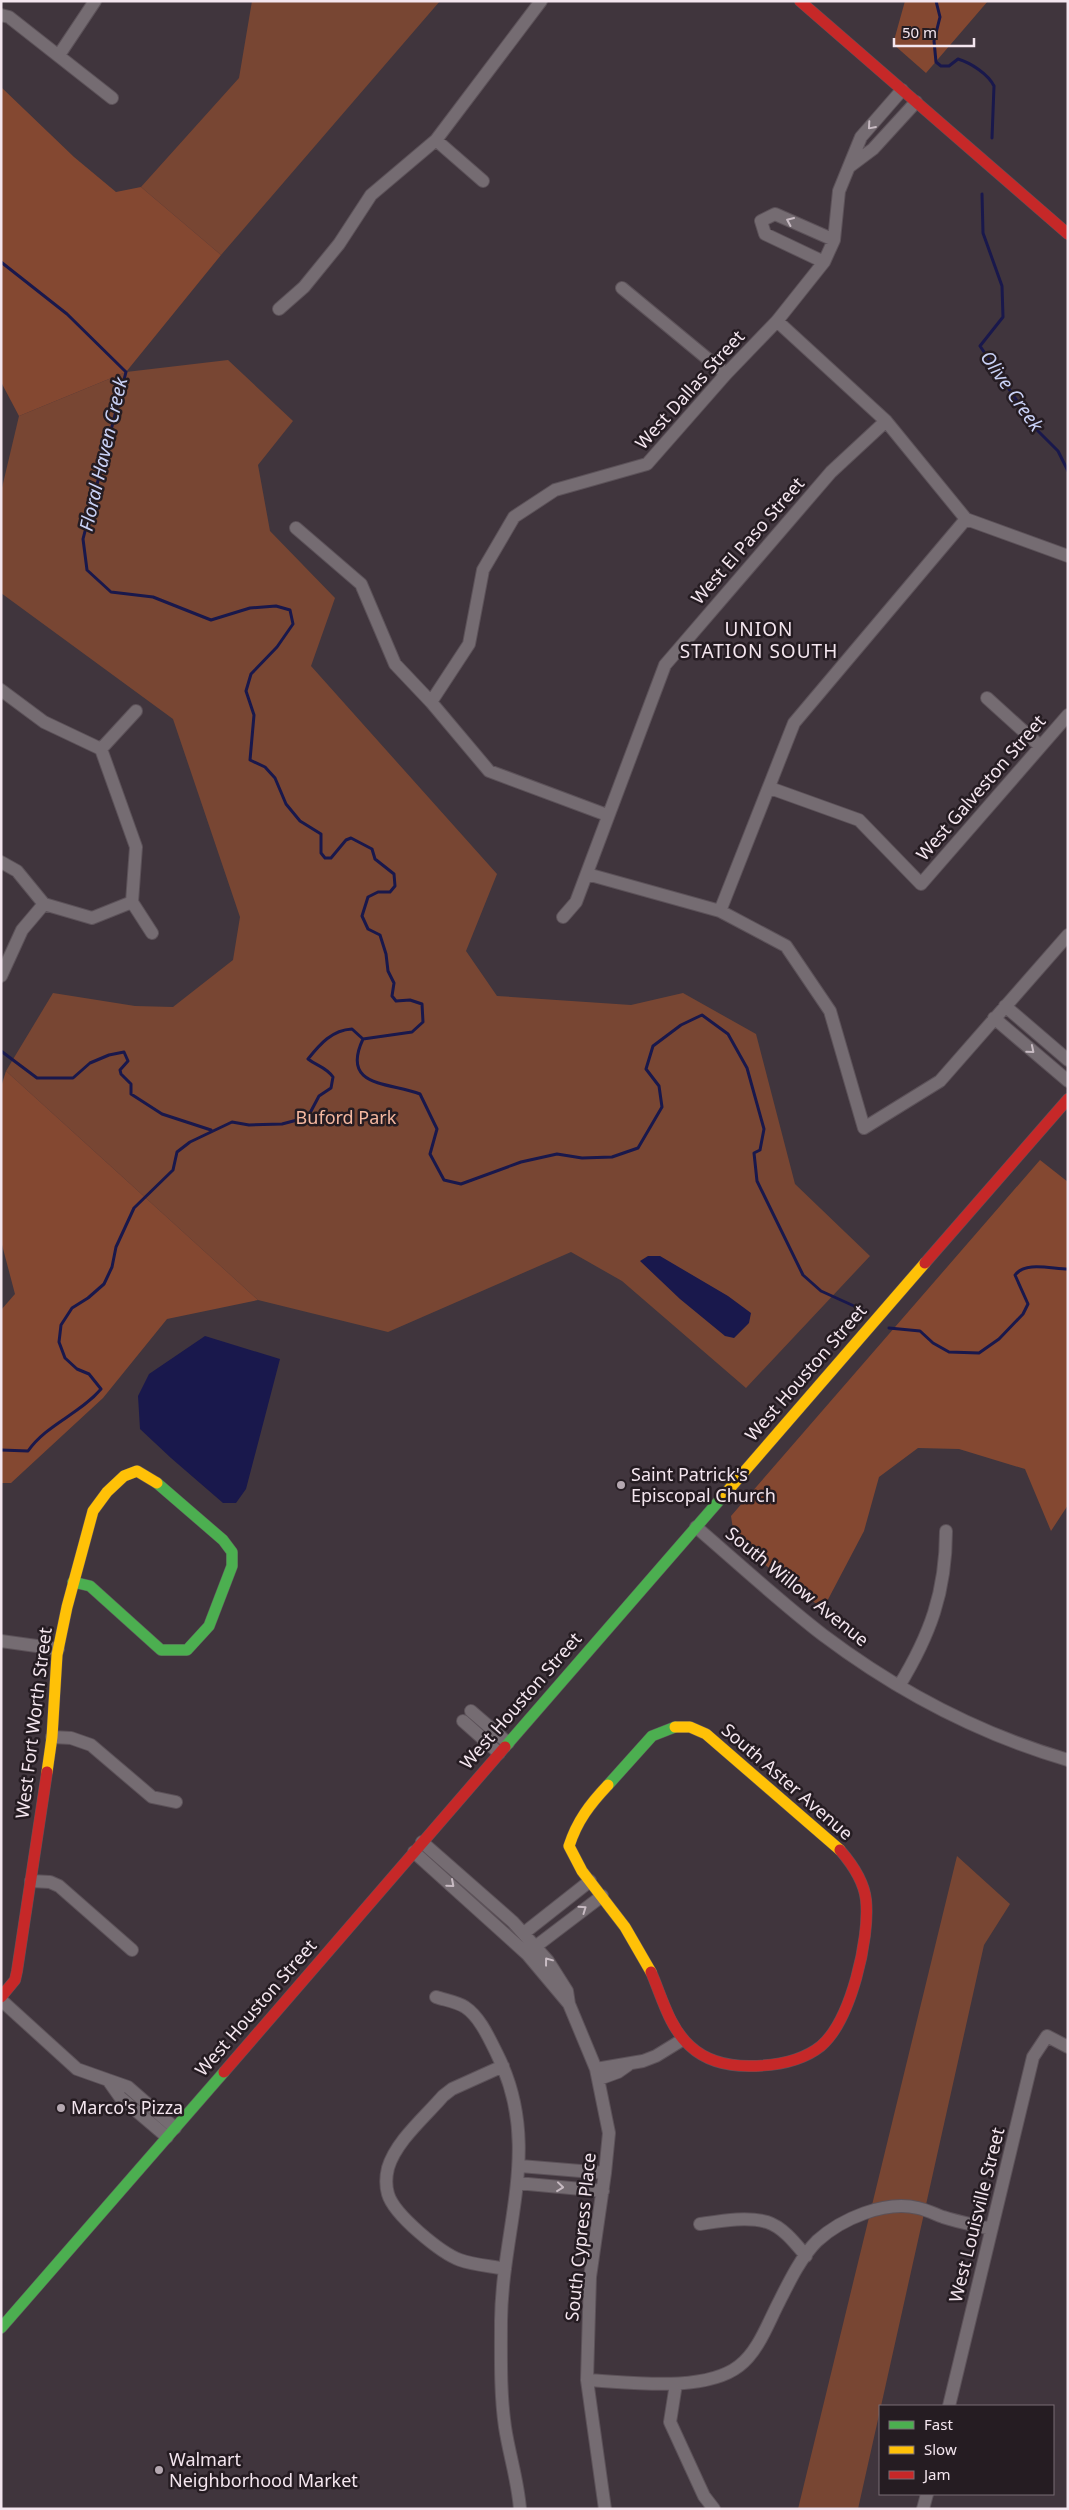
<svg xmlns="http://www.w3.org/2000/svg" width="1069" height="2510" font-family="'Noto Sans',sans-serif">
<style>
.green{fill:#784633}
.forest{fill:#844831}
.water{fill:#19184c}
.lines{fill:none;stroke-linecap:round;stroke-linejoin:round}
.stream{stroke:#19184c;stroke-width:3}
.street-casing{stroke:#5c5259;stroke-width:14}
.fast-casing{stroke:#5c5259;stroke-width:12}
.slow-casing{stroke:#5c5259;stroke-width:12}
.jam-casing{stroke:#5c5259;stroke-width:12}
.street{stroke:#756c72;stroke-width:12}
.fast{stroke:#4caf50;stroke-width:11}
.slow{stroke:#ffc107;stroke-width:11}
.jam{stroke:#c62828;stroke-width:11}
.oneway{stroke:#c8bbc3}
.poi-dot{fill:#b5a8b1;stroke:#251c22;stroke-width:2}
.labels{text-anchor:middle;stroke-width:5;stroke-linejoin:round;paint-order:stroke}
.street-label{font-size:18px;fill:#f4e6ef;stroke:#251c22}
.park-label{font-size:18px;fill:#f5b8a0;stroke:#251c22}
.poi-label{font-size:18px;fill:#f4e6ef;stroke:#251c22;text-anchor:start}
.water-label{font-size:19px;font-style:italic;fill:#c9d1f6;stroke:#251c22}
.neighbourhood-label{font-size:19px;letter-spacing:1px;fill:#f4e6ef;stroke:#251c22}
</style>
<rect width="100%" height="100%" fill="#40353d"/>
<path class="green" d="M252,1H440L221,255L141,187L239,78Z
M228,360L293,421L258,465L270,531L335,598L311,666L497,874L466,951L497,996L631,1005L683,993L756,1034L795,1184L870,1256L746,1388L622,1281L571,1252L388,1332L258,1300L6,1071L53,993L135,1006L173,1007L233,960L240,917L173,719L1,593V492L19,416L126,372Z
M957,1856L1010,1904L984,1945L858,2509H798Z"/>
<path class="forest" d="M905,1H988L926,73L893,44Z
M1,87L74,157L116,192L141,187L221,255L126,372L19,416L1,382Z
M6,1071L258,1300L167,1319L103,1398L11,1483H1V1310L15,1294L1,1241V1087Z
M1040,1160L1068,1182V1505L1051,1531L1025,1469L959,1449L918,1448L879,1477L864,1531L823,1609L735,1542L731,1516Z"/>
<path class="water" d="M648,1256H660L728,1296L751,1313L749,1323L734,1338L725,1336L680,1299L640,1261Z
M205,1336L280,1359L246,1489L236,1503H223L171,1458L140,1429L138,1396L149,1374Z"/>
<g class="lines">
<path class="stream" d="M936,1L940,17L934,41L936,62L941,66H949L958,59C971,63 988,74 994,86L992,138
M982,194L983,233L1002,286L1003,317L980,346L1036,429L1058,451L1068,471
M1,262L67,314L126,372L83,539L87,570L111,592L153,597L211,620L250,608L276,606L290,610L293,624L277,647L251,674L246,691L254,715L250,760L265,767L275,778L286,804L300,821L321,834V853L325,858H331L346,840L351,838L372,849L375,859L394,874L395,886L390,892H378L368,897L362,916L368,929L380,935L386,954L388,971L394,983L392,996L396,1001L410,1000L422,1004L423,1022L412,1032L363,1039
M1,1051L37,1078H73L90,1063L109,1055L124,1052L128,1061L120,1070L121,1074L131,1084V1094L162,1114L211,1130
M889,1328L920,1331L933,1343L949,1352L979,1353L999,1339L1023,1314L1028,1304L1015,1275C1025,1261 1052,1269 1068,1269
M1,1450L28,1451C47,1424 80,1414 101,1389L89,1374L77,1369L65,1358L59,1342L61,1325L72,1308L88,1298L104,1284L112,1267L116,1247L134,1208L173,1170L177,1152L190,1142L232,1122L249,1125L282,1124L301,1119L310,1113L319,1096L331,1088L333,1077C326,1067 317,1066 308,1059C320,1044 332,1030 352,1029L363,1039C340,1088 390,1082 420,1094L437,1129L430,1154L444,1180L461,1184L521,1162L557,1154L582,1158L612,1157L638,1148L662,1107L659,1086L646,1069L653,1046L681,1025L702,1015L728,1034L747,1068L764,1129L760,1150L754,1153L757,1181L803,1275L821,1291L865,1311"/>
<defs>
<path id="street" d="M1,15L9,17L112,98
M59,55L95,1
M436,140L483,181
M849,167L873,149L916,102
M824,262L765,234L761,221L775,214L834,240
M622,288L726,374
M279,309L304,287L339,244L371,195L436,140L541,1
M777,321L886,421L966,519L1068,556
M296,528L361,584L395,664L431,702L489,771L607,815
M1,690L44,722L101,749L136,847L132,902L152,933
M987,698L1040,746
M431,702L469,644L483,570L514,517L555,490L647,464L726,374L777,321L824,262L834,240L839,191L861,137L902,90
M101,749L136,711
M770,788L859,820L921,884L1068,715
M1,862L17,871L44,904L92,918L132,902
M587,874L720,911L786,946L830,1011L864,1128L940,1081L1068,935
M720,911L794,723L966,519
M563,917L576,902L665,665L831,472L886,421
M1,976L22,930L44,904
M1005,1006L1068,1060
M994,1018L1068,1081
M696,1527C738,1563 779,1601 823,1635C896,1690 979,1734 1068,1760
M1,1641L58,1649
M899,1686C930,1635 946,1592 946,1531
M471,1711L508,1743
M463,1721L499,1753
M52,1737L71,1738L91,1745L152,1797L176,1802
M422,1842L513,1922L548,1961L567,1991L569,2004L596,2069L609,2133L605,2173L590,2277L587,2380L605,2509
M414,1852L527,1954L569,2004
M31,1881L50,1882L59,1886L132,1950
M524,1933L590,1881
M531,1950L602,1896
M436,1997C445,2000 457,2002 465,2007C480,2017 489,2038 497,2054C543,2145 502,2226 501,2321C501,2356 500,2393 505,2427C509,2454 518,2481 520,2509
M1,2000L77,2069L108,2080
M503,2066L452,2089L443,2096C425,2117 396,2141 388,2168C386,2176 386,2187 388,2194C394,2215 441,2253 460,2260C474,2265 491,2266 505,2269
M596,2069L643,2061L656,2056L682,2040
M599,2079L618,2072L628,2065
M167,2137L120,2097L108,2080L128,2087L175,2128
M520,2166L605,2173
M517,2183L603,2191
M700,2224C720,2221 747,2216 767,2222C783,2227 796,2244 806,2256
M587,2380C629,2382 704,2393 739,2366C758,2352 768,2323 779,2302C789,2282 801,2257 817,2241C841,2219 885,2200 918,2208C927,2210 935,2214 943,2217C958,2222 975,2225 991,2229
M676,2384L670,2422L704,2496L714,2509
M949,2406L1033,2057L1047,2036L1068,2047
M923,2509L927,2494"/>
<path id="fast" d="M73,1582L90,1586L161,1650H187L209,1626L232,1566V1552L223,1540L157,1483
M505,1747L724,1495
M608,1785L652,1736L675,1727
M1,2328L224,2072"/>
<path id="slow" d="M724,1495L925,1263
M675,1727H690L706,1734L840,1850
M47,1772L52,1737L57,1655L67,1607L93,1511L107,1492L124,1476L137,1471L157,1483
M608,1785C590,1804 577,1821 569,1846L582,1871L625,1927L651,1972"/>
<path id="jam" d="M800,1L1068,234
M925,1263L1068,1099
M651,1972C662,1997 669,2027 690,2046C706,2061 727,2066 749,2066C774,2066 801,2062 821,2046C851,2020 870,1939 866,1900C864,1881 853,1865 840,1850
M1,1997L15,1980L17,1971L47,1772
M224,2072L505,1747"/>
</defs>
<use href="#street" class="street-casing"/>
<use href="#fast" class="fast-casing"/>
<use href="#slow" class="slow-casing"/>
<use href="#jam" class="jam-casing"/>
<use href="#street" class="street"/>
<use href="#fast" class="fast"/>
<use href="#slow" class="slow"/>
<use href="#jam" class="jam"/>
</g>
<defs><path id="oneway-chevron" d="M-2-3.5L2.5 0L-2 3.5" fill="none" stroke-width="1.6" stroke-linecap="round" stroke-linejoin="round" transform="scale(1.25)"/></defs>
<g class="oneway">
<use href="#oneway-chevron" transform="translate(871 126) rotate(131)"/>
<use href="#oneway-chevron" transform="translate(790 221) rotate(-156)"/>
<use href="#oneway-chevron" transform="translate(1031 1050) rotate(40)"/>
<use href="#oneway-chevron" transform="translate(451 1884) rotate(41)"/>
<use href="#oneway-chevron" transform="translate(583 1909) rotate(-35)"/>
<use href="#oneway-chevron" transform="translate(548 1961) rotate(-127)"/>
<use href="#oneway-chevron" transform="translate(560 2187) rotate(6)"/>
</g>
<g class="poi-dot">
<circle cx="621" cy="1485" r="5"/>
<circle cx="61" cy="2108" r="5"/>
<circle cx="159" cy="2470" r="5"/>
</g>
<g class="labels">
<g class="street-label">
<text transform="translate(690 390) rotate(-48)" y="6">West Dallas Street</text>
<text transform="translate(748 541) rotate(-49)" y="6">West El Paso Street</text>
<text transform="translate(981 788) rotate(-49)" y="6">West Galveston Street</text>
<text transform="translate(806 1373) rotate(-49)" y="6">West Houston Street</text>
<text transform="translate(797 1587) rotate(39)" y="6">South Willow Avenue</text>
<text transform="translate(521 1701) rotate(-49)" y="6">West Houston Street</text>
<text transform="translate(34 1723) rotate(-83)" y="6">West Fort Worth Street</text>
<text transform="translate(787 1782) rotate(41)" y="6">South Aster Avenue</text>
<text transform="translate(256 2008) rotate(-49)" y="6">West Houston Street</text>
<text transform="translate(977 2215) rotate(-76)" y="6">West Louisville Street</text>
<text transform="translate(581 2237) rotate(-84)" y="6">South Cypress Place</text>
</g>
<g class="park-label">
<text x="346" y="1124">Buford Park</text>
</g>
<g class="poi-label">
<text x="631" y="1481">Saint Patrick's<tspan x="631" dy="21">Episcopal Church</tspan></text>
<text x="71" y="2114">Marco's Pizza</text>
<text x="169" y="2466">Walmart<tspan x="169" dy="21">Neighborhood Market</tspan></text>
</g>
<g class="water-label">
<text transform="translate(1012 391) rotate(55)" y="7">Olive Creek</text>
<text transform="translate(103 454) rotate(-77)" y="7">Floral Haven Creek</text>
</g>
<g class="neighbourhood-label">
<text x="759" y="636">UNION<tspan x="759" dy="22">STATION SOUTH</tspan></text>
</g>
</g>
<rect width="1069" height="2510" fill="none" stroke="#f4e6ef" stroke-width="5"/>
<rect x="879" y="2405" width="175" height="90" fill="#251c22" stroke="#786d74"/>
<rect x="889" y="2421" width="25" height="8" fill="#4caf50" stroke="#786d74"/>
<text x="924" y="2430" font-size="15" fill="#f4e6ef">Fast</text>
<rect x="889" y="2446" width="25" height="8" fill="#ffc107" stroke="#786d74"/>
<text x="924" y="2455" font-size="15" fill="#f4e6ef">Slow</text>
<rect x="889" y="2471" width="25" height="8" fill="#c62828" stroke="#786d74"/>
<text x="924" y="2480" font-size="15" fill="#f4e6ef">Jam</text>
<path d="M894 38v8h80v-8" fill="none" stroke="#f4e6ef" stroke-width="2.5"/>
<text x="902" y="38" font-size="15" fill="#f4e6ef" stroke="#251c22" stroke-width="4" paint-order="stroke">50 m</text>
</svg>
